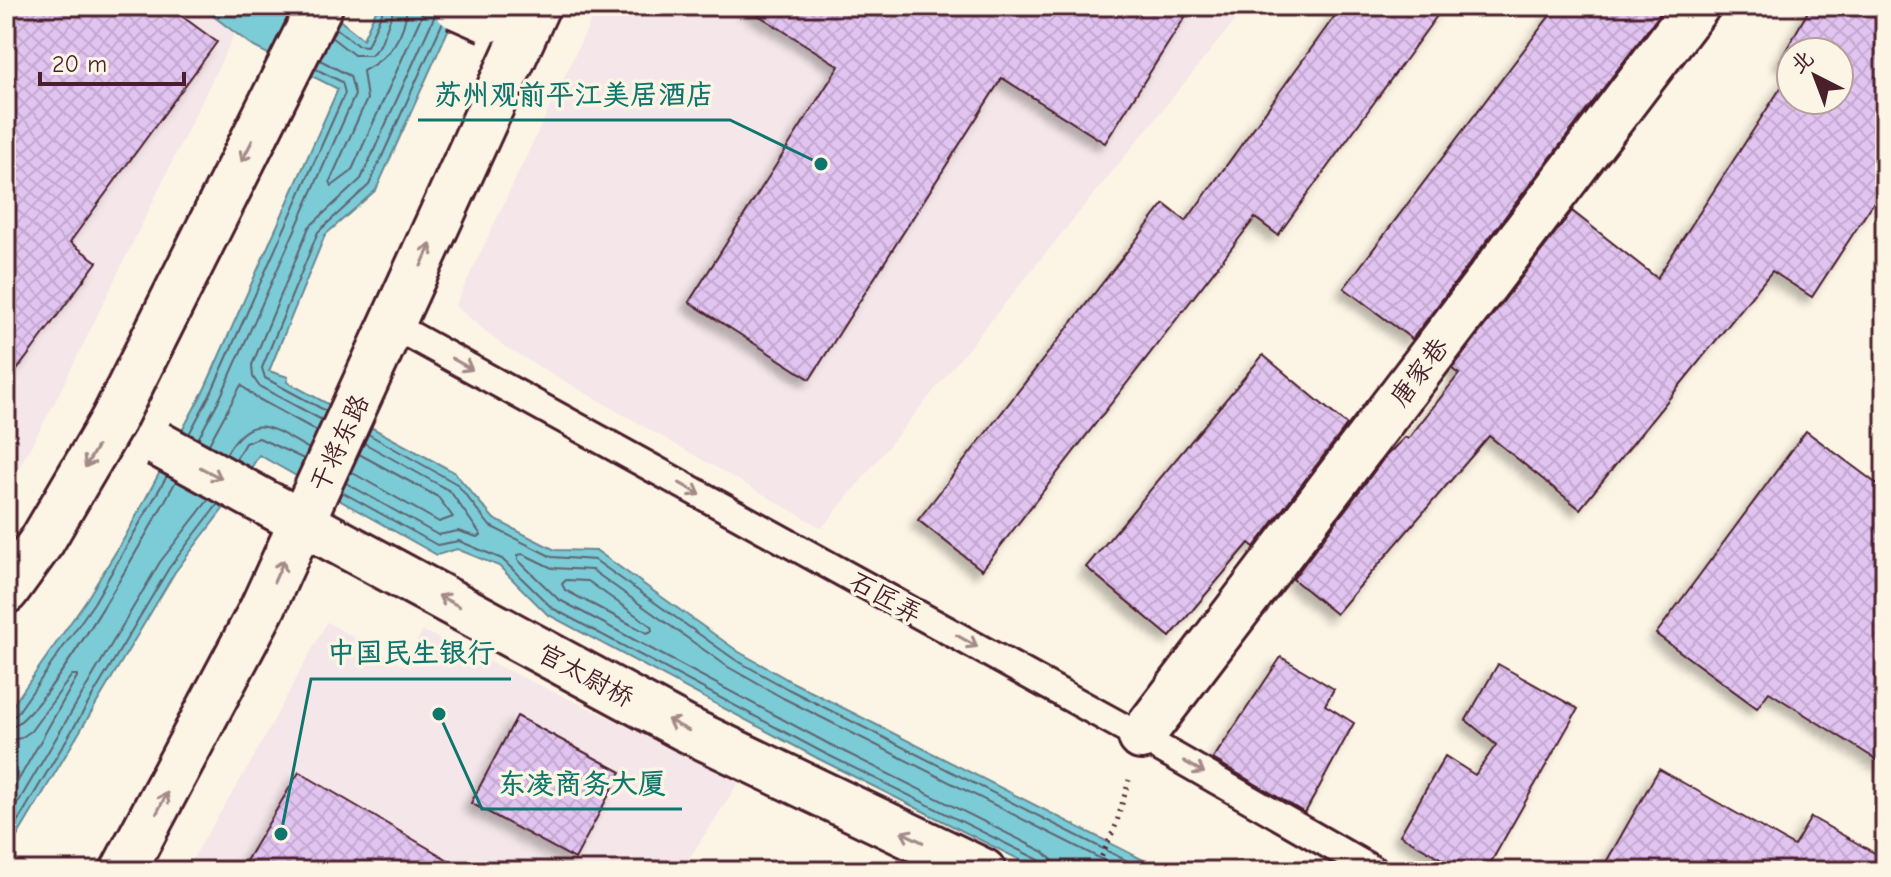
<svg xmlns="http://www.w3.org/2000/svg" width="1891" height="877" font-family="'Comic Neue','LXGW WenKai TC',sans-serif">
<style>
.built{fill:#f4e6e9}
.water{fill:#7cccd7;stroke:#688792;stroke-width:2}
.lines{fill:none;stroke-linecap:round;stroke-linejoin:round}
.shore{stroke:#5e6470;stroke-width:2}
.building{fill:url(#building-cross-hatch);stroke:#4a1f2b;stroke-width:2;filter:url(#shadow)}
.lane-casing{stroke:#4a1f2b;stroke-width:32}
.street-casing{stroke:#4a1f2b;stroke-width:50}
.secondary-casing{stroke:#4a1f2b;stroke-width:50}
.primary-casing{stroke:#4a1f2b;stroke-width:50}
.path{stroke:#4a1f2b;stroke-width:5;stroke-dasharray:2 6;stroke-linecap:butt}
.lane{stroke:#fcf5e5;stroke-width:26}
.street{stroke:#fcf5e5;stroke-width:44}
.secondary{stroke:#fcf5e5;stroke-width:44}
.primary{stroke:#fcf5e5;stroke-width:44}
.street-bridge-casing{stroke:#4a1f2b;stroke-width:50;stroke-linecap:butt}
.secondary-bridge-casing{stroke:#4a1f2b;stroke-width:50;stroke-linecap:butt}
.street-bridge{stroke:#fcf5e5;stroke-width:44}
.secondary-bridge{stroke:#fcf5e5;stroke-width:44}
.oneway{stroke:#a38a88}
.labels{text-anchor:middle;stroke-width:7;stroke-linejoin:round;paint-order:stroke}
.street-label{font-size:26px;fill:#4a1f2b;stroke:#fcf5e5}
.leader{fill:none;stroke:#0f766e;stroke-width:3}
.callout-dot{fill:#0f766e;stroke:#fcf5e5;stroke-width:3}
.callout-label{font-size:28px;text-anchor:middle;font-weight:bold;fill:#0f766e;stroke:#fcf5e5;stroke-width:7;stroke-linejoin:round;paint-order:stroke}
</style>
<defs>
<pattern id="building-cross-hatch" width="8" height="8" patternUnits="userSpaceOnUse" patternTransform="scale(2)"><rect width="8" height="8" fill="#e2c4f1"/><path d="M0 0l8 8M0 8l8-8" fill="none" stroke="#c3a8cf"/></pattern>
<filter id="shadow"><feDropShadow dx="-7" dy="7" stdDeviation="4" flood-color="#0004"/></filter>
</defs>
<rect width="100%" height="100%" fill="#fcf5e5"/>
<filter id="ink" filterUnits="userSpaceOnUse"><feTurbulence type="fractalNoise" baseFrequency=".0125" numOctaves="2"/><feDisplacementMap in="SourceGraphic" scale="16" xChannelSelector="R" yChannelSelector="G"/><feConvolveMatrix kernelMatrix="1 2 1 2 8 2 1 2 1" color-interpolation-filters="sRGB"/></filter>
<g filter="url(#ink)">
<path class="built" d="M6,6H200L235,33L54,404L6,491Z
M598,6H1247L822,528L505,347L455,306Z
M327,622L402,665L423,631L741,779L681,871H185L251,762Z"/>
<path class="water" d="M200,6H322L363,39L378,6H459L376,190L325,235L269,371L288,377L287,382L454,472L494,519L555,550L597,551L739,652L792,682L1165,871H1042L819,759L547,614L499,566L457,549L437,555L259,455L239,488L175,572L6,855V715L87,599L125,537L205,388L338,89L254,47Z"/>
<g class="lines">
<path class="shore" d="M407,6C405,37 388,58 363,71L367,99L330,181L332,186L351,172L426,6
M336,28L357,45L367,46L385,6
M331,37L354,55H371L380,45L395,6
M326,411L265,378L262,368L318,232L369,185L442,24
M322,420L259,386L253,377L252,365L309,227L361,179L435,15
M189,434L212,391L345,93L342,82L316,69
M368,434L457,484L490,526L552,557L595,560L734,659L788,689L1147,871
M198,439L221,396L355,95L350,76L320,60
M209,444L241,385L255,397L317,431
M226,454C252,409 272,428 309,449
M236,459L245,443L259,438L304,459
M351,472L439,522L453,517L438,497L359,454
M346,483L438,535L458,531L477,537L481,535L450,491L364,443
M342,492L437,545L459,541L502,559L552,608L822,752L1039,860L1044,871
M566,580L588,581L651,626L652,631L647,633L565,590L562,584Z
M6,719L16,715L94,603L167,476
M6,729C41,727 155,519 176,481
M6,741L21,738L31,731L72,675H78L6,802
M6,823L160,562L209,499
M6,841L169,568L218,504
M1054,871L1052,860L1044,852L827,743L558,599L518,560V555L523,554L552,568L592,570L728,667L783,698L1125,871"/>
</g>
<path class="building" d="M6,6H168L217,42L70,242L97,262L6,385Z
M744,6H1192L1105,143L1002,78L810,379L689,302L839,66Z
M1342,6H1444L1278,235L1255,218L982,570L918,520L1164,204L1186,221Z
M1557,6H1666L1412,339L1344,288Z
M1811,6H1885V185L1812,297L1772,271L1580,509L1489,436L1336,614L1293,579L1385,457L1405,437L1408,439L1459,374L1452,369L1572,211L1657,278L1791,72V100H1839V52H1791V68L1780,61Z
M1263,355L1347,425L1254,547L1249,543L1170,637L1086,567Z
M1806,431L1885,490V765L1769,692L1757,708L1656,634Z
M1281,657L1334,689L1325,705L1354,723L1305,813L1213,759Z
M1498,664L1578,709L1486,871H1463L1400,835L1445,756L1475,775L1496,745L1466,720Z
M517,716L621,772L575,859L471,803Z
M1659,769L1794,846L1811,817L1885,859V871H1601Z
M299,772L467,871H240Z"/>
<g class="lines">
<defs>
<path id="lane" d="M394,326L1141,737L1375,871"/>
<path id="street" d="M1141,737L1697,6"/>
<path id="secondary" d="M270,505L684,728L983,871"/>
<path id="primary" d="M6,591L42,541L113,420L320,6
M123,871L262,609L537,6"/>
</defs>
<use href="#lane" class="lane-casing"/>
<use href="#street" class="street-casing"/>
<use href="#secondary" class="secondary-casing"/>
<use href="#primary" class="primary-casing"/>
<path class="path" d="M1095,871L1116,825L1129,780"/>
<use href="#lane" class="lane"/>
<use href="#street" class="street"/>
<use href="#secondary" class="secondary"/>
<use href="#primary" class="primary"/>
<defs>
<path id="street-bridge" d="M456,6L488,20"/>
<path id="secondary-bridge" d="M158,444L264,502"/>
</defs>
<use href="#street-bridge" class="street-bridge-casing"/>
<use href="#secondary-bridge" class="secondary-bridge-casing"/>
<use href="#street-bridge" class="street-bridge"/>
<use href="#secondary-bridge" class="secondary-bridge"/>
</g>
<defs><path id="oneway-shaft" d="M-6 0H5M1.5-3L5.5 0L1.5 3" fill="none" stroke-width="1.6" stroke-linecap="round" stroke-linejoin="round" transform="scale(2)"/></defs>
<g class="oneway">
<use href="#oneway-shaft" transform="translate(247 151) rotate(117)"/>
<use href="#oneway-shaft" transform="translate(426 255) rotate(-66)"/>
<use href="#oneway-shaft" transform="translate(462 364) rotate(29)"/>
<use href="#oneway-shaft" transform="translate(91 457) rotate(120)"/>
<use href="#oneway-shaft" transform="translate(211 473) rotate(28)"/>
<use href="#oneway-shaft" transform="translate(690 489) rotate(29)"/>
<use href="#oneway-shaft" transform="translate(279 571) rotate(-66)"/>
<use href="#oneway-shaft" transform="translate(449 601) rotate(-152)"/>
<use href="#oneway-shaft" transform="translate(967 641) rotate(29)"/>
<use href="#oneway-shaft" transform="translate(678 725) rotate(-152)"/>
<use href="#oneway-shaft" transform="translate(1194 767) rotate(30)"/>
<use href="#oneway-shaft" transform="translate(162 803) rotate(-63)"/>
<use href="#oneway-shaft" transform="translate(912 837) rotate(-154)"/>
</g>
</g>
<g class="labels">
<g class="street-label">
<text transform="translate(1419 372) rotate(-53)" y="9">唐家巷</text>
<text transform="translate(339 443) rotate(-65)" y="9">干将东路</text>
<text transform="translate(886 597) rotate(29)" y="9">石匠弄</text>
<text transform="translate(586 675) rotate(28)" y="9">官太尉桥</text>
</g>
</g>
<path class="leader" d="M821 164L730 120H418M281 834L311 679H511M439 714L482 809H682"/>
<g class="callout-dot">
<circle cx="821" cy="164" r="8"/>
<circle cx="281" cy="834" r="8"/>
<circle cx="439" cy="714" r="8"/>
</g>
<g class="callout-label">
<text x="574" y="104">苏州观前平江美居酒店</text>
<text x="411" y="662">中国民生银行</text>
<text x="582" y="793">东凌商务大厦</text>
</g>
<rect width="1891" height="877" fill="none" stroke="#fcf5e5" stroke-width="32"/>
<rect x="16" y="16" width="1859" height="845" fill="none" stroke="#4a1f2b" stroke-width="3" filter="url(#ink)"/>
<g transform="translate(1815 76) rotate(318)"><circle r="38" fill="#fcf5e5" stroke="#b59f9b" stroke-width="2"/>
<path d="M0-6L14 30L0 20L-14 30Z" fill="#4a1f2b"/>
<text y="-12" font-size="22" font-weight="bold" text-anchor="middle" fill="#4a1f2b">北</text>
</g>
<path d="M40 72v12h144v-12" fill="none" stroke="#4a1f2b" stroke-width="4"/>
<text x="52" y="72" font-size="24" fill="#4a1f2b" stroke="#fcf5e5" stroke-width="6" paint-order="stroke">20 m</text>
</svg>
